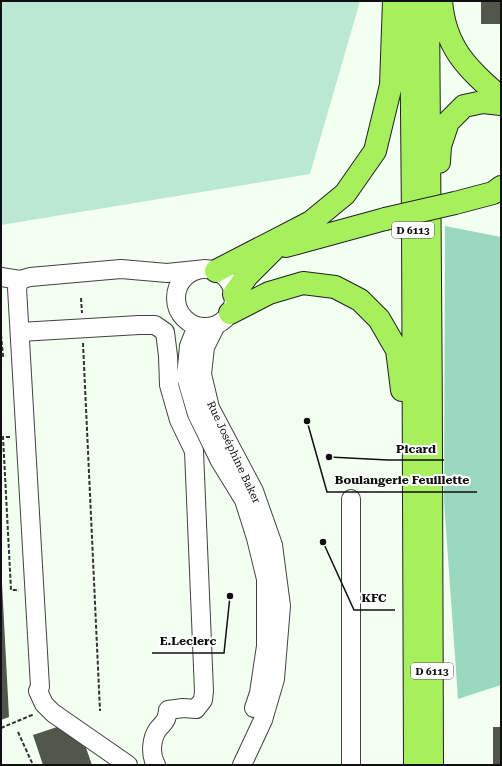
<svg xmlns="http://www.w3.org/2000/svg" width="502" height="766" font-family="'Roboto Serif',serif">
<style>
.green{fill:#bbe8d2}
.forest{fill:#9ad9bf}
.building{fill:#52574b}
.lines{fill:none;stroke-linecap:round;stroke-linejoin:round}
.minor-casing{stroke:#424242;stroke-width:20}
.highway-casing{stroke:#202020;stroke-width:24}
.path{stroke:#313131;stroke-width:2;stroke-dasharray:4 2;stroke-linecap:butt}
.minor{stroke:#fff;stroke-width:18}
.highway{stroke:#a7f05d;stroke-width:22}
.highway-bridge-casing{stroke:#202020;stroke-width:24;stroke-linecap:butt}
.highway-bridge{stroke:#a7f05d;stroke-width:22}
.labels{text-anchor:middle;stroke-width:4;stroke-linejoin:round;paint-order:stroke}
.shield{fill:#fff;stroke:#575757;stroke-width:1}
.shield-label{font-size:10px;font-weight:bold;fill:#0f0f0f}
.street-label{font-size:11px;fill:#0f0f0f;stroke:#fff}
.leader{fill:none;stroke:#0f0f0f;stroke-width:1.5}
.callout-dot{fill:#0f0f0f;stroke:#fff;stroke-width:1.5}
.callout-label{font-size:12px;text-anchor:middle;font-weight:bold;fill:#0f0f0f;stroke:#fff;stroke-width:4;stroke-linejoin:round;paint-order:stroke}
</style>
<rect width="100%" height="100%" fill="#f3fff1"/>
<path class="green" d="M1,1H360L310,174L1,225Z"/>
<path class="forest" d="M445,226L501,237V685L458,699L444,501Z"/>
<path class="building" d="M481,1H501V24H481Z
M1,583H2L9,717L1,720Z
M60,726L85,745L92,765H43L33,735Z
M493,727H501V765H493Z"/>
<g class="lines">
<defs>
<path id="minor" d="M176 298a29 29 0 1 1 58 0a29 29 0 1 1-58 0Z
M1,277L20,280
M216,325L205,347L202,374L210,408L254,491L273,545L281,606L275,679L263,720L242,765
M197,326L189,346L186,377L197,414L220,461L244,500L256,538L266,579V646L259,693L254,708
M20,332L139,325H155L165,332L168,356L169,385L179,420L194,451L204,691L203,700L196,709L183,708L168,710C168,713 167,716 166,719C164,723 161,726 158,729C151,739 150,755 156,765
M128,765L53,713L44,704L38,691L40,687L17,288L20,280L30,277L121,269L167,273L196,270
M351,765V499"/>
<path id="highway" d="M411,1L413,221L415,765
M428,1C429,256 433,510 432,765
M441,1C445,48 467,68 501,98
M439,162L440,146L448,122L464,106L483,102L501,104
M455,203L493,193L501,187
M286,246L385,219
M216,271L311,222L345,194L375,151L391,85L394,1
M234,294L247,276L273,250
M230,313L269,293L303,283L335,287L360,300L379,319L397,350L402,390"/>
</defs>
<use href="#minor" class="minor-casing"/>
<use href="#highway" class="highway-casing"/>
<path class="path" d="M81,298L82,313
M1,335L3,356H6
M83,343L100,711
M10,437H3L11,590H19
M1,728L32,715L31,713
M18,732L33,765"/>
<use href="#minor" class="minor"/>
<use href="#highway" class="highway"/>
<defs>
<path id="highway-bridge" d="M385,219L455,203"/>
</defs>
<use href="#highway-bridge" class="highway-bridge-casing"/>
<use href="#highway-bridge" class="highway-bridge"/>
</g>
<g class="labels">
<g class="shield">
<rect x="392" y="222" width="42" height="16" rx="3"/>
<rect x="411" y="663" width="42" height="16" rx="3"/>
</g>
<g class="shield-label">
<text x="413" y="234">D 6113</text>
<text x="432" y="675">D 6113</text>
</g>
<g class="street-label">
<text transform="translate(234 452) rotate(65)" y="4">Rue Joséphine Baker</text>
</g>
</g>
<path class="leader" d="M329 457L388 460H444M307 421L327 492H477M323 542L354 610H395M230 596L224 653H152"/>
<g class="callout-dot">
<circle cx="329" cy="457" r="4"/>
<circle cx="307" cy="421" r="4"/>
<circle cx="323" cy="542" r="4"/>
<circle cx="230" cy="596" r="4"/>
</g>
<g class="callout-label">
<text x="416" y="453">Picard</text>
<text x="402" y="484">Boulangerie Feuillette</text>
<text x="374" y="602">KFC</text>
<text x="188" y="645">E.Leclerc</text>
</g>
<rect width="502" height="766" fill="none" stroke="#0f0f0f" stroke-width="4"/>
</svg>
